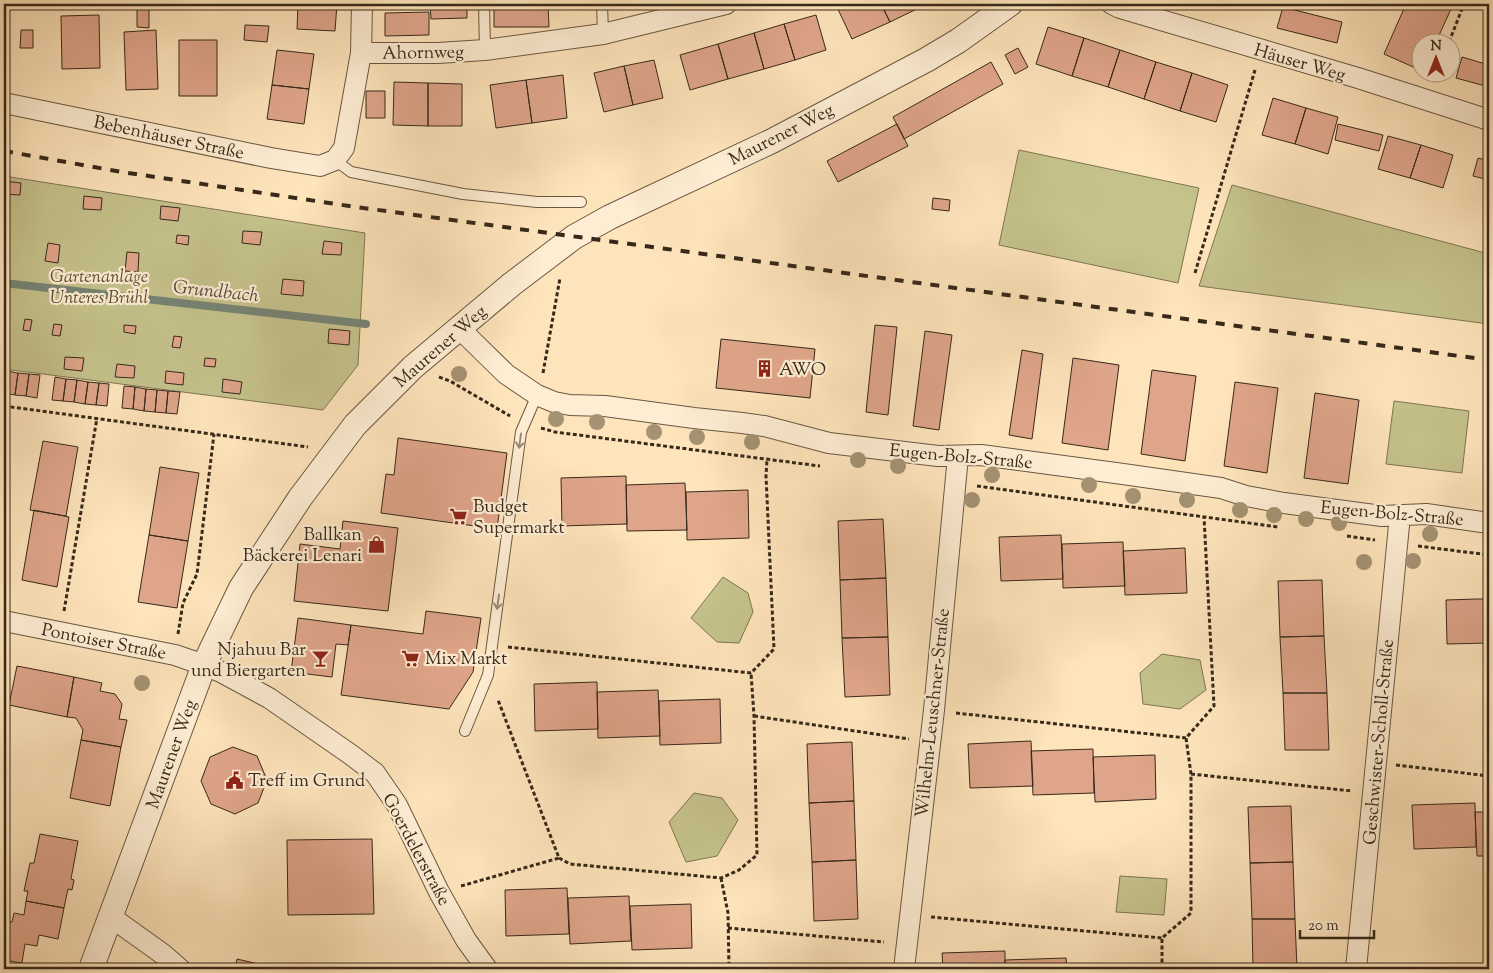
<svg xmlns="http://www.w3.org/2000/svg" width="1493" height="973" font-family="'Sorts Mill Goudy',serif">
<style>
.green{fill:#c5c28c;stroke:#7e7652}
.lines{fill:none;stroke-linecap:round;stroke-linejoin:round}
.stream{stroke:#768374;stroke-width:8}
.building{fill:#dfa58a;stroke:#372919}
.service-casing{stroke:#695842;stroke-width:12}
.minor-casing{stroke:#695842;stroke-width:22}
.tertiary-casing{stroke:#695842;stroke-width:26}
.path{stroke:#372919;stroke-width:3;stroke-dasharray:4 2.5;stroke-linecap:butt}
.service{stroke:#feedd3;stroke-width:10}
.minor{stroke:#feedd3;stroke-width:20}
.tertiary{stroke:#feedd3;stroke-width:24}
.rail{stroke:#372919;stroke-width:4;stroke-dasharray:9 9;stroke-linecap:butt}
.tree{fill:#a49272}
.oneway{stroke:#9a8b76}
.labels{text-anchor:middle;stroke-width:4.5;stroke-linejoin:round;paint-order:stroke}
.street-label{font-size:18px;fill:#372919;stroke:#feedd3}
.park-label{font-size:18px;font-style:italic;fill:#5a4f36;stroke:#feedd3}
.poi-label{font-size:18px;fill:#372919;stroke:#feedd3;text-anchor:start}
.water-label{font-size:19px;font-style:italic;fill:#514e3f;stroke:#feedd3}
</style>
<rect width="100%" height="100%" fill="#fee4bb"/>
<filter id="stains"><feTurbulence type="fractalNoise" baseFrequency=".004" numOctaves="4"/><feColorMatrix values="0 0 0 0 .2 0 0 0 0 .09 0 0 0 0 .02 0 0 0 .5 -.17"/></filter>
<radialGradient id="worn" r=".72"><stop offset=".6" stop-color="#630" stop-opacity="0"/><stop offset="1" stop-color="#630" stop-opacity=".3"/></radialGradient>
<path class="green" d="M1019,150L1199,188L1178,283L999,245Z
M4,176L365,233L358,365L323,410L4,369Z
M1232,185L1489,254V324L1199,286Z
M1394,401L1469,411L1462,473L1386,464Z
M723,577L748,593L753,612L739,643L717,642L691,618Z
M1162,654L1200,660L1206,690L1180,709L1143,704L1140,673Z
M694,793L722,798L738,820L717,856L686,862L669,822Z
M1120,876L1167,879L1164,915L1116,912Z"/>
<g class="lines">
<path class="stream" d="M4,283L366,324"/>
</g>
<path class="building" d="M298,4H337L335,31L297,29Z
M430,4H467V18L431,19Z
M494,4H548L549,27H494Z
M839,4H881L890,22L852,39L836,5Z
M881,4H927L890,22Z
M1406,4H1439L1451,9L1436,42H1420V70L1384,54Z
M1283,7L1342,22L1337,43L1277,28Z
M137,9H149V28L137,27Z
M429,12V35L385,36V13Z
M99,15L100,68L62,69L61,16Z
M816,15L826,50L795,60L784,24Z
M784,24L795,60L764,69L754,33Z
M245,25L269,26L267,42L244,40Z
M1048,27L1084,38L1072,76L1036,64Z
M21,30H33V48H20Z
M156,30L158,89L126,90L124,32Z
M754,33L764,69L728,79L718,44Z
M1084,38L1120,50L1108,87L1072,76Z
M179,40H217V96H179Z
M718,44L728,79L690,90L680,55Z
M1018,48L1028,67L1015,74L1005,55Z
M277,50L314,54L309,89L272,85Z
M1120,50L1156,62L1144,99L1108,87Z
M1462,57L1489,65V87L1456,78Z
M654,60L663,98L633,105L624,66Z
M991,62L1003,84L904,139L893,117Z
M1156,62L1192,73L1180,111L1144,99Z
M624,66L633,105L604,112L594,73Z
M1192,73L1228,85L1216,122L1180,111Z
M563,75L567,118L532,123L526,80Z
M526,80L532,123L496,128L490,85Z
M394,82L428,83V126L393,125Z
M428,83L462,84V126H428Z
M272,85L309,89L304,124L267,119Z
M366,91H385V118H366Z
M1273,98L1306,108L1295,144L1262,135Z
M1306,108L1338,117L1328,154L1295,144Z
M897,124L908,146L838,182L827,161Z
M1338,124L1383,135L1379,151L1335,140Z
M1388,136L1421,145L1410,178L1378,169Z
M1421,145L1453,155L1443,188L1410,178Z
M1478,158L1489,161V180L1473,176Z
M4,181L21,183L20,195L4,194Z
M84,196L102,198L101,210L83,209Z
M933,198L950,200L949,211L932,209Z
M161,206L180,208L178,221L160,219Z
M243,231L262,232L260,245L242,243Z
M177,235L189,236L188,245L176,243Z
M324,241L342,243L341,255L322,254Z
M48,243L60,245L58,263L45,261Z
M127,252L139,253L138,272L125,271Z
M283,279L304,281L303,296L281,294Z
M25,319L32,320L30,331L23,330Z
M54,324L62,325L60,336L52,335Z
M124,325L136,326L135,334L124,332Z
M875,325L897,327L888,415L866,412Z
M329,329L350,331L349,345L328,343Z
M925,331L952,335L939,430L913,426Z
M174,336L182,337L180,348L172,347Z
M721,339L815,349L810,398L716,388Z
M1022,350L1043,354L1032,439L1009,435Z
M65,357L84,358L82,371L64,369Z
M205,358L216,359L215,367L204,366Z
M1073,358L1119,365L1108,450L1062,443Z
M117,364L135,366L134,378L115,377Z
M1152,370L1196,376L1185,461L1141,454Z
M7,371L18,373L15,395L4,393Z
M166,371L184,373L183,385L165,383Z
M18,373L29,374L26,396L15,395Z
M29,374L40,375L37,398L26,396Z
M55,377L66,379L63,401L52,400Z
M66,379L77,380L74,402L63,401Z
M223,379L242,382L240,394L222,392Z
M77,380L88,382L85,404L74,402Z
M88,382L99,383L96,405L85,404Z
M1235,382L1278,388L1267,473L1224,466Z
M99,383L109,384L107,406L96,405Z
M124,386L135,387L133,409L122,408Z
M135,387L146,389L144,411L133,409Z
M146,389L157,390L155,412L144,411Z
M157,390L168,391L166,413L155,412Z
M168,391L180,392L177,414L166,413Z
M1315,393L1359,400L1348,484L1304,478Z
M398,438L507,453L497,529L381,513L386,474L394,475Z
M43,441L78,447L66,516L30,510Z
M160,467L199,473L188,541L149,535Z
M626,476L627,524L562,526L561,478Z
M685,483L687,530L627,531L626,485Z
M748,490L749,538L687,540L686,492Z
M34,510L69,517L57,587L22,580Z
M883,519L886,578L840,580L838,521Z
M343,521L398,528L388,611L294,601L300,544L340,549Z
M149,535L188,541L177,608L138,602Z
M1061,535L1063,579L1001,581L999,537Z
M1123,542L1125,586L1063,588L1062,544Z
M1185,548L1187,593L1125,595L1123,551Z
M886,578L888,637L842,638L840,580Z
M1322,580L1324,636L1280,637L1278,581Z
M1477,599H1489V643L1447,644L1446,600Z
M426,611L481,618L473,672L449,709L341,695L351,625L423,634Z
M298,618L351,625L348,645L336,644L332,677L291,672Z
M1324,636L1327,693H1283L1280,637Z
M888,637L890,695L845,697L842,638Z
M17,666L74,677L67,717L9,705Z
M74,677L102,683L100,691L115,694L122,704L119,719L127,720L121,747L81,740L83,730L76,718L67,717Z
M597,682L598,729L535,731L534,684Z
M658,690L660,736L598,738L597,692Z
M1283,693H1327L1329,750H1285Z
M720,699L721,743L660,745L659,701Z
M81,740L121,747L110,806L70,798Z
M1031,741L1033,786L970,788L968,744Z
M852,742L854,801L809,803L807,744Z
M233,747L257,756L267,780L258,803L235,814L211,804L201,781L210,757Z
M1093,749L1094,793L1033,795L1031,751Z
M1155,755L1156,799L1095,802L1093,757Z
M854,801L856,860L812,862L809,803Z
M1475,803L1476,847L1414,849L1412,805Z
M1291,806L1293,862L1250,863L1248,807Z
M1475,812H1489V856H1477Z
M40,834L78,841L71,879L74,880L72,890L68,889L64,908L26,901L28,891H24L30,863H34Z
M372,839L374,914L288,915L287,840Z
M856,860L858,919L814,921L812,862Z
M1293,862L1295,919H1252L1250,863Z
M567,888L569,934L506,936L505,890Z
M629,896L631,941L570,944L568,898Z
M26,901L64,908L58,939L39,935L37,946L25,944L22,963L4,960V921L12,922L14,913L24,915Z
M691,904L692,948L632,950L630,906Z
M1252,919H1295L1297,969H1253Z
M1005,951V969H943L942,953Z
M1066,958L1067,969H1005V960Z
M237,959L280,969H235Z
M1128,964L1129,969H1067V967Z"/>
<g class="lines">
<defs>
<path id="service" d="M484,4L485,50
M602,4L603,34
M335,160L351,172L463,194L537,202H581
M465,731L488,675L521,432L537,395"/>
<path id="minor" d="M362,4L361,53H438L485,50L603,34L726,4
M1112,4L1120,8L1358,78L1489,120
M4,103L271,158L320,166L335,160L344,148L361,53
M459,328L506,374L537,395L554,402L570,405L605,406L694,418L742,423L764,426L829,443L938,456L981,455L1123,474L1221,488L1246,496L1284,503L1382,516L1426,514L1489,523
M4,621L175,655L204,665L221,672L269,698L350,754L375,773L397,805L439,892L466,940L487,969
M111,917L164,955L180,969
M904,969L934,710L958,456
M1356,969L1400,515"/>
<path id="tertiary" d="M91,969L204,665L241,588L300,498L355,425L413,367L512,284L574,237L610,217L772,141L926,60L958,41L1010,4"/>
</defs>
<use href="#service" class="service-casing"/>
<use href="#minor" class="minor-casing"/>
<use href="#tertiary" class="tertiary-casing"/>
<path class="path" d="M1449,42L1464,4
M1435,80L1438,72
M1195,273L1255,70
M543,373L560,278
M439,377L450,381L510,416
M4,406L308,447
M541,428L555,432L820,466
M977,486L1278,527
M1347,536L1375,540
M1418,546L1489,555
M64,611L97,418
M178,634L183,603L197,574L214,434
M508,647L751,673L774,649L766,476L767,459
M956,713L1186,738
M754,716L909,739
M1396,765L1489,776
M1191,774L1352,791
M559,858L570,864L721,878L739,870L757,855L754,716L751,673
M721,878L728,913L729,969
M461,886L559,858L498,700
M931,917L1162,938
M728,928L884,942
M1162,969V938L1191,913V774L1186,738L1214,706L1204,517"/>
<use href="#service" class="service"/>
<use href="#minor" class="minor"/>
<use href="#tertiary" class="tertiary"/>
<path class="rail" d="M4,151L122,172L356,207L1489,360"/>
</g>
<g class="tree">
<circle cx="459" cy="374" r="8"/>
<circle cx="556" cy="419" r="8"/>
<circle cx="597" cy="422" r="8"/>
<circle cx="654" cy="432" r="8"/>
<circle cx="697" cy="437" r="8"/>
<circle cx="752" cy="442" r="8"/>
<circle cx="858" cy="460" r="8"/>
<circle cx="898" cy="466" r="8"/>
<circle cx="992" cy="475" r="8"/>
<circle cx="1089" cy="485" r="8"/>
<circle cx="1133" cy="496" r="8"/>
<circle cx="972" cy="500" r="8"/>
<circle cx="1187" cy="500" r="8"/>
<circle cx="1240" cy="510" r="8"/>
<circle cx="1274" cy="515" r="8"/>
<circle cx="1306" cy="519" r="8"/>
<circle cx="1339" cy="523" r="8"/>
<circle cx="1430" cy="534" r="8"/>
<circle cx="1413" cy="561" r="8"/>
<circle cx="1364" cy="562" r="8"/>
<circle cx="142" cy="683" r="8"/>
</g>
<defs><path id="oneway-shaft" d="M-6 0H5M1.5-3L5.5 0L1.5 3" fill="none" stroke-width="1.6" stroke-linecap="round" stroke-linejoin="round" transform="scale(1.25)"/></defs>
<g class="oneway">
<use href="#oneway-shaft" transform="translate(520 441) rotate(98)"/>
<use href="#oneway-shaft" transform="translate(498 602) rotate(98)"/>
</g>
<defs>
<symbol id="building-bare" viewBox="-9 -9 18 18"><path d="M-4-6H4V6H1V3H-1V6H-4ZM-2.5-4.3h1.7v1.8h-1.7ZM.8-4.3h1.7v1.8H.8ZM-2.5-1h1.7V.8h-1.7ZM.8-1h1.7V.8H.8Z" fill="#8f2418" stroke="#feedd3" stroke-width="2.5" paint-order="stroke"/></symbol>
<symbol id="supermarket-bare" viewBox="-9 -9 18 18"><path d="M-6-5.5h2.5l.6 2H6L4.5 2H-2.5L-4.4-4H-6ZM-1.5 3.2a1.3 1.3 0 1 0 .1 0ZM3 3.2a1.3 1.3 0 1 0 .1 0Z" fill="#8f2418" stroke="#feedd3" stroke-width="2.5" paint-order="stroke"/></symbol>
<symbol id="shop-bare" viewBox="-9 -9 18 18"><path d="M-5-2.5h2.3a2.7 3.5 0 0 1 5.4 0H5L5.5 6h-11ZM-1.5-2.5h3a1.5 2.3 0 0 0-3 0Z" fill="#8f2418" stroke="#feedd3" stroke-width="2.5" paint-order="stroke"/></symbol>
<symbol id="bar-bare" viewBox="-9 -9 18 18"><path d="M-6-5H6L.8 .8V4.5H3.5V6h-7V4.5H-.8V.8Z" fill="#8f2418" stroke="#feedd3" stroke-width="2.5" paint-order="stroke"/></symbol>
<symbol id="civic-bare" viewBox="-9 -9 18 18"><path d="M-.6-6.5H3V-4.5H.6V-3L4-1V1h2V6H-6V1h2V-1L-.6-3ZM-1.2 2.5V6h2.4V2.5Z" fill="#8f2418" stroke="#feedd3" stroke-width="2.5" paint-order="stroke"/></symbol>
</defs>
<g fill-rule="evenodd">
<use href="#building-bare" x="752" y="356" width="25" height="25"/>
<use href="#supermarket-bare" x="446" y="504" width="25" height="25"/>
<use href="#shop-bare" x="364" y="532" width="25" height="25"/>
<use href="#supermarket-bare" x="398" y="646" width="25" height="25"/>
<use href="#bar-bare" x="308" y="646" width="25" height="25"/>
<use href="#civic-bare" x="222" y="768" width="25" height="25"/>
</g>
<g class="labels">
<g class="street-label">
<text transform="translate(423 52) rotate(-1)" y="6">Ahornweg</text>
<text transform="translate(1300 62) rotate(16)" y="6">Häuser Weg</text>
<text transform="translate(781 134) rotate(-27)" y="6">Maurener Weg</text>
<text transform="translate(169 137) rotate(12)" y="6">Bebenhäuser Straße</text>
<text transform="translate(440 346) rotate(-41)" y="6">Maurener Weg</text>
<text transform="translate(961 456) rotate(5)" y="6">Eugen-Bolz-Straße</text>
<text transform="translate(1392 513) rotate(5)" y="6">Eugen-Bolz-Straße</text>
<text transform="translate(104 641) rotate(11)" y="6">Pontoiser Straße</text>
<text transform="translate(932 713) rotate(-84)" y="6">Wilhelm-Leuschner-Straße</text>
<text transform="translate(1378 742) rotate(-85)" y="6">Geschwister-Scholl-Straße</text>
<text transform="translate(171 754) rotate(-70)" y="6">Maurener Weg</text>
<text transform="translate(417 849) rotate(62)" y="6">Goerdelerstraße</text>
</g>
<g class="park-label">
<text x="99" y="282">Gartenanlage<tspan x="99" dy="21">Unteres Brühl</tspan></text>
</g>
<g class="poi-label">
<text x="779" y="375">AWO</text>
<text x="473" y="512">Budget<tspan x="473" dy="21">Supermarkt</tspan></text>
<text x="362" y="540" text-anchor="end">Ballkan<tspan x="362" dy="21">Bäckerei Lenari</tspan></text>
<text x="306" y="655" text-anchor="end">Njahuu Bar<tspan x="306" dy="21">und Biergarten</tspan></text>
<text x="425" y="664">Mix Markt</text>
<text x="248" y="786">Treff im Grund</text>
</g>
<g class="water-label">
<text transform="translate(216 290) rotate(6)" y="7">Grundbach</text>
</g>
</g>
<rect width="1493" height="973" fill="none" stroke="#fee4bb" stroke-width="20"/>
<rect x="5" y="5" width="1483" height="963" fill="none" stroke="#372919" stroke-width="2.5"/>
<rect x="10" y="10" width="1473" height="953" fill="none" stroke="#372919"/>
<g transform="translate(1436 58)"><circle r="24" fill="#feedd3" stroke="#ae9f89"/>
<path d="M0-4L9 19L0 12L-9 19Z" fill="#8f2418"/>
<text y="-8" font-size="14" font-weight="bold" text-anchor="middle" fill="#372919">N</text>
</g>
<path d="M1300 930v8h74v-8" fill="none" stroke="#372919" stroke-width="2.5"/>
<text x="1308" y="930" font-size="15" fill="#372919" stroke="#feedd3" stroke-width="4" paint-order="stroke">20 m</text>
<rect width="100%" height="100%" filter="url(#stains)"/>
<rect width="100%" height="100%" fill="url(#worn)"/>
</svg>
